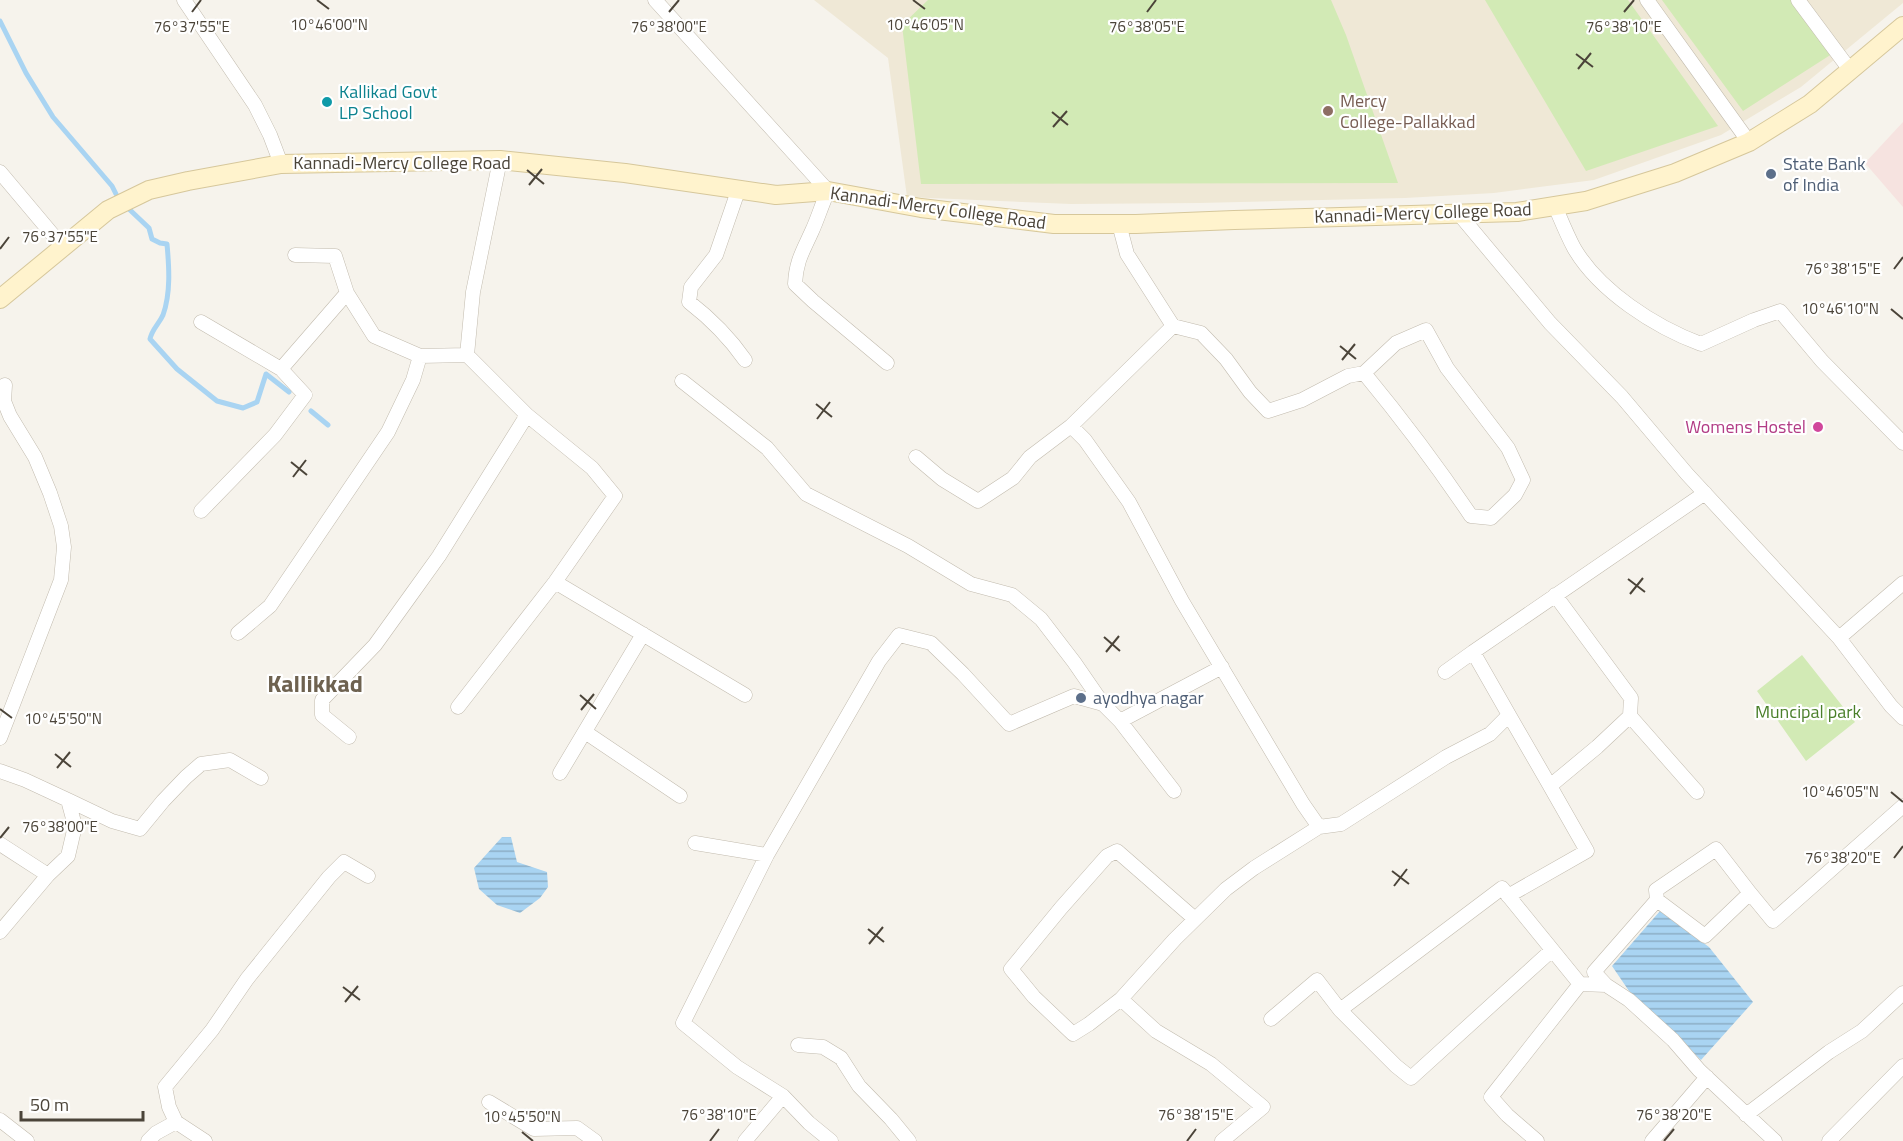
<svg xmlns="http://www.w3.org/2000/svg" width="1903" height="1141" font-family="'Titillium Web',sans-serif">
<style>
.education{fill:#efe8d6}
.medical{fill:#f6e3e0}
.park{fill:#d2eab5}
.water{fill:url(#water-rules)}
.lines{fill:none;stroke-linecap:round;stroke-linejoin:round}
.stream{stroke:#a9d4f2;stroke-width:5}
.minor-casing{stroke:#c2bbae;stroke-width:15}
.secondary-casing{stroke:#d6c79b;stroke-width:20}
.minor{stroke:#fff;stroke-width:14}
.secondary{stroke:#fff3cd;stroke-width:18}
.ticks{fill:none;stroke:#4b4439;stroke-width:2}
.culture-dot{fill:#0f9aa8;stroke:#fff;stroke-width:2}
.education-dot{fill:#8d6e63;stroke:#fff;stroke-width:2}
.service-dot{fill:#5c6f8a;stroke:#fff;stroke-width:2}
.hotel-dot{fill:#d1479c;stroke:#fff;stroke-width:2}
.labels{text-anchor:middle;stroke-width:4.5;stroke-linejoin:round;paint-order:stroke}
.culture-label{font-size:18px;fill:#0d838f;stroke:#fff;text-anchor:start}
.education-label{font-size:18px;fill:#785e54;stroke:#fff;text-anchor:start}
.street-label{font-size:18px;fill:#4b4439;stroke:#fff}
.service-label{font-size:18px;fill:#4e5e75;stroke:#fff;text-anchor:start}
.hotel-label{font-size:18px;fill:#b23c85;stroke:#fff;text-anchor:end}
.park-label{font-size:18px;fill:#4a7f2a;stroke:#fff}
.district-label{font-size:24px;font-weight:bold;fill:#6e6250;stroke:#fff}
.ticks-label{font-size:15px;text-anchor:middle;fill:#4b4439;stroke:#fff;stroke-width:4.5;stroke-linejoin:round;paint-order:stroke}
</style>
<defs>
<pattern id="water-rules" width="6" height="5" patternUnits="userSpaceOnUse" patternTransform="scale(1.5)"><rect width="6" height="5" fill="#a9d4f2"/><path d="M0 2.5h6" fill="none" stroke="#8caec5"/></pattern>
</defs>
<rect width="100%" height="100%" fill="#f6f3ec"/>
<path class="education" d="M814,0H1903V3L1801,87L1721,135L1594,180L1494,193L1405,198L1199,203L1071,204L907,197L888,58Z"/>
<path class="medical" d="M1903,122V207L1865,163Z"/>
<path class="park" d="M928,0H1331L1346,35L1398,183L921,184L902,25Z
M1485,0H1628L1718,126L1586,171Z
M1662,0H1798L1835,52L1743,111Z
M1802,655L1855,722L1806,761L1757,691Z"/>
<path class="water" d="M502,837H511L517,862L547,872L548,887L540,898L520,913L497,905L479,889L474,868Z
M1660,911L1709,947L1753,1002L1701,1060L1629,991L1612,966Z"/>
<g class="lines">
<path class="stream" d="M0,21L26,73L53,117L112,186L116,194
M130,210L149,228L152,239L160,243L167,244C169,266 171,293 163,315C159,324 152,329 150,339L177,369L217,401L243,408L257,402L266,374L289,392
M311,411L328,425"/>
<defs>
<path id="minor" d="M184,0L255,105L270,135L281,164
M655,0L828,191C822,204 818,218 812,231C803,251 796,261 795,284L813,301L887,363
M1647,0L1749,142
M1798,0L1850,70
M0,172L63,247
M738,191L716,255L691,287L689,302C711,319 729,337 745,360
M1555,206C1561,220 1567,235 1574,248C1599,291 1655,327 1701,344L1754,320L1780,311L1822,361L1903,443
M1459,214L1550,323L1622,397L1687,474L1839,638L1891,706L1903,718
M1119,224L1127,254L1173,326L1201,333L1226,359L1250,392L1268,411L1302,400L1348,376L1364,373C1402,419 1438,467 1471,516L1491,518L1515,495L1523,480L1508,448L1447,368L1426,330L1396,343L1364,373
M295,255L335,256L347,293
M201,322L281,369
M420,356L467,355L473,292L500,160
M682,381L767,448L806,494L908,546L971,584L1012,595L1041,619L1074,662L1103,704L1120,721
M0,388L5,385L4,401L10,416L35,457L50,493L61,526L64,547L61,580L0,738
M1071,426L1173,326
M916,457L942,479L978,501L1013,478L1030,457L1071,426L1085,440L1129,502L1182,601L1303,804L1319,827
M201,511L275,435L305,395L281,369L347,293L374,336L420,356L413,380L388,432L270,606L238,633
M555,582L745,695
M1839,638L1903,583
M1445,672L1473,652
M458,707L555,582L615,496L592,468L527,415
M1509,715L1550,786L1597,747L1630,716L1631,698L1555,595
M1630,716L1697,792
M585,732L680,796
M349,737L322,715V700L375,645L411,595L439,556L527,415L467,355
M0,771L25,780L68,800L75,826L68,856L48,875L0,932
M560,773L643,634
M1174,791L1120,721L1222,667
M68,800L112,821L140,829L163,801L186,777L201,764L230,760L261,778
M695,843L767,855
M0,844L48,875
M1750,893L1773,921L1903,806
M1508,896L1587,851L1550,786
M1195,919L1117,851L1107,856L1061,908L1011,969L1034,997L1073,1034L1089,1024L1121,999L1175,939L1226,889L1254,868L1319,827L1341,824L1446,757L1490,734L1509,715L1473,652L1705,493
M1606,985L1594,972L1657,900L1705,936L1750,893L1716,849L1656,890L1657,900
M1121,999L1156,1031L1211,1064L1263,1107L1222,1141
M1340,1010L1396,1066L1411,1078L1552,950
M1271,1019L1317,980L1340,1010L1502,888L1580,984
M798,1045L823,1047L841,1058L859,1086L891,1119L909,1141
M489,1102L534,1129L577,1128L595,1141
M1746,1115L1829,1052L1862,1031L1903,993
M0,1120L27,1141
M176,1122L169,1107L165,1087L212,1030L247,979L329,877L344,862L368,876
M148,1141L156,1133L176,1122L205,1141
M745,1141L783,1096
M831,1141L809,1123L783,1096L737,1067L683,1023L767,855L879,661L899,635L931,643L963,674L1009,724L1074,696L1103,704
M1537,1141L1507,1115L1491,1097L1580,984L1606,985L1629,1000L1673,1040L1699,1070L1775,1141
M1652,1141L1707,1077
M1829,1141L1903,1066"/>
<path id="secondary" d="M0,299L108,210L149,190L188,181L281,164L500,160L625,173L776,195L828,191L921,208L1054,224H1136L1234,220L1517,212L1586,201L1675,173L1749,142L1810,104L1903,26"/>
</defs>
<use href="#minor" class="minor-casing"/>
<use href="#secondary" class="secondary-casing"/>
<use href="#minor" class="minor"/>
<use href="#secondary" class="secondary"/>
</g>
<path class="ticks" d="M317,0L329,9M913,0L925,9M192,12L201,0M669,12L679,0M1147,12L1156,0M1624,12L1634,0M1576,54L1593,67M1578,69L1591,53M1052,112L1068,125M1053,127L1067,111M527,170L544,184M529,185L542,169M0,249L9,237M1894,269L1903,257M1891,309L1903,319M1340,346L1356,359M1342,360L1355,344M816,404L832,417M817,419L830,402M291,462L307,475M293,477L306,460M1628,579L1645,592M1630,594L1643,578M1104,637L1120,651M1106,652L1119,636M580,695L596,709M0,709L12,718M581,710L594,694M55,754L71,767M57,768L70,752M1891,792L1903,802M0,838L9,827M1894,858L1903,846M1392,871L1409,884M1394,886L1407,869M868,929L884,942M869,944L883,927M343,987L360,1000M345,1002L358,986M522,1132L533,1141M710,1141L719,1129M1187,1141L1196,1129M1664,1141L1674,1129"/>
<circle class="culture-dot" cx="327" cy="102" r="6"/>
<circle class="education-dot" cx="1328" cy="111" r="6"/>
<g class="service-dot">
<circle cx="1771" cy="174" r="6"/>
<circle cx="1081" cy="698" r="6"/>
</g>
<circle class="hotel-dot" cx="1818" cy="427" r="6"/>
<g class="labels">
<g class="culture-label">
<text x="339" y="98">Kallikad Govt<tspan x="339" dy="21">LP School</tspan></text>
</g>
<g class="education-label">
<text x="1340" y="107">Mercy<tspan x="1340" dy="21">College-Pallakkad</tspan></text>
</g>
<g class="street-label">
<text x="402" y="169">Kannadi-Mercy College Road</text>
<text transform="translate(938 208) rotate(8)" y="6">Kannadi-Mercy College Road</text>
<text transform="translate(1423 213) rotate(-2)" y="6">Kannadi-Mercy College Road</text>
</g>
<g class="service-label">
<text x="1783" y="170">State Bank<tspan x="1783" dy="21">of India</tspan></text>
<text x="1093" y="704">ayodhya nagar</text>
</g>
<g class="hotel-label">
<text x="1806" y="433">Womens Hostel</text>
</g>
<g class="park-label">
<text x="1808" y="718">Muncipal park</text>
</g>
<g class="district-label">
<text x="315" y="692">Kallikkad</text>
</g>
</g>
<g class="ticks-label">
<text x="329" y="30">10°46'00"N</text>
<text x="925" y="30">10°46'05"N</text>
<text x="192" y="32">76°37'55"E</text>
<text x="1147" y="32">76°38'05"E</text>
<text x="669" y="32">76°38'00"E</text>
<text x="1624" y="32">76°38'10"E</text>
<text x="60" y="242">76°37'55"E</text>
<text x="1843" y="274">76°38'15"E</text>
<text x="1840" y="314">10°46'10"N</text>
<text x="63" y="724">10°45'50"N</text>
<text x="1840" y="797">10°46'05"N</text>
<text x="60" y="832">76°38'00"E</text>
<text x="1843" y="863">76°38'20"E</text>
<text x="719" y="1120">76°38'10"E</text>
<text x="1196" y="1120">76°38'15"E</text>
<text x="1674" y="1120">76°38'20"E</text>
<text x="522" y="1122">10°45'50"N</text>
</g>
<path d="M21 1111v9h122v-9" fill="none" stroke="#4b4439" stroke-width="3"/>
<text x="30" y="1111" font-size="18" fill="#4b4439" stroke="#ffffff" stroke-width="4.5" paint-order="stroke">50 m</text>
</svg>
